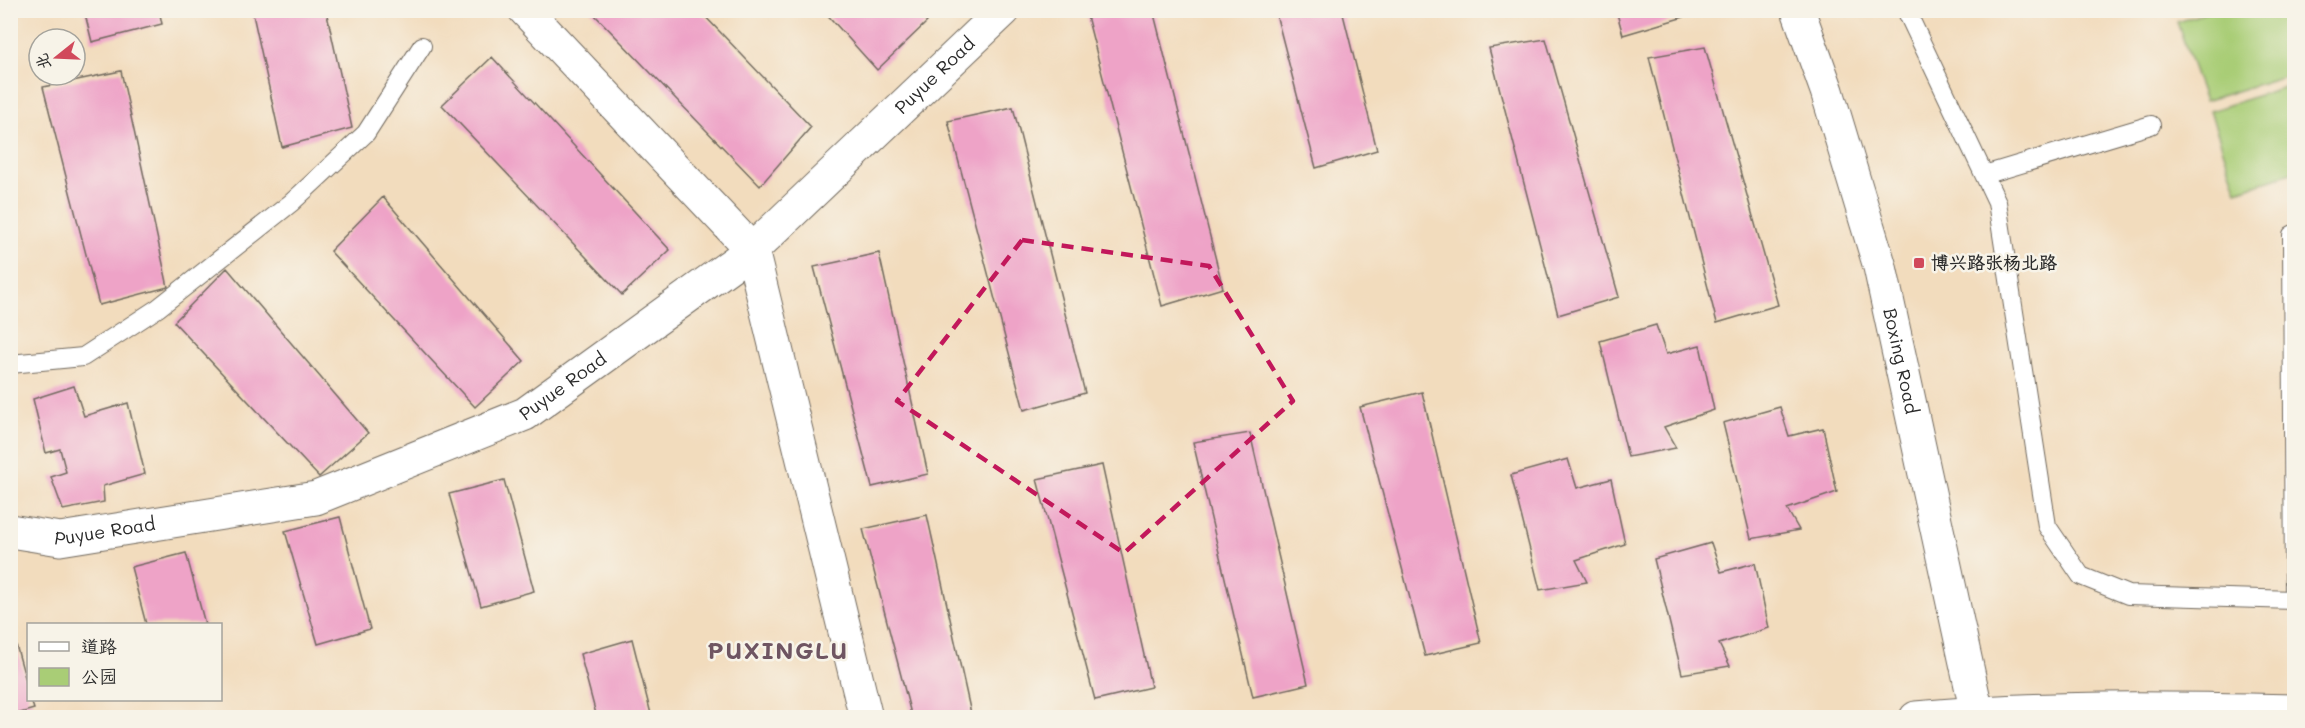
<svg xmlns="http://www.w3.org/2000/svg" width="2305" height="728" font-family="Mali,'LXGW WenKai TC',sans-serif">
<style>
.green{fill:#a9cd76;stroke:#6a7c50;stroke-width:1.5}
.building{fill:#eea3c7}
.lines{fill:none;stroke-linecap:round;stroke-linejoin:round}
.lane-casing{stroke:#71695e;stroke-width:20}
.street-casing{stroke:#71695e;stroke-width:35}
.secondary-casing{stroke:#71695e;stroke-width:35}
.lane{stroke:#fff;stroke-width:18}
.street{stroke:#fff;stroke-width:33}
.secondary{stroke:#fff;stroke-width:33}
.marked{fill:none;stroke:#c2185b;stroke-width:4.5;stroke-dasharray:12 8;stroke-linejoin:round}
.poi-dot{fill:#d1495b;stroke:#f7f3e8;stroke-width:2}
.labels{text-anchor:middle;stroke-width:5;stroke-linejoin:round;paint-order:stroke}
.street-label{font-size:18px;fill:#2b2b2b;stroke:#f7f3e8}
.poi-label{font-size:18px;font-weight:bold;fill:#2b2b2b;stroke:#f7f3e8;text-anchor:start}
.district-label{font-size:24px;font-weight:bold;letter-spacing:1.5px;fill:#6f5562;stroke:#f7f3e8}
</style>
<rect width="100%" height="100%" fill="#f7f3e8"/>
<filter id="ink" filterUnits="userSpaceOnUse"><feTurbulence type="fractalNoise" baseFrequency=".0167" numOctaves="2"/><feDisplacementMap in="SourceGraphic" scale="12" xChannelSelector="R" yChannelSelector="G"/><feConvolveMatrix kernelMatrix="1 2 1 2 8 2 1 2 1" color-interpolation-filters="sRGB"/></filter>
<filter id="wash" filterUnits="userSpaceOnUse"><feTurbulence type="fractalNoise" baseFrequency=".008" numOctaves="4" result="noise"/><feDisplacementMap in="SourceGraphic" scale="24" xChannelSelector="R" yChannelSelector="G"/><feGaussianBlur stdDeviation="1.35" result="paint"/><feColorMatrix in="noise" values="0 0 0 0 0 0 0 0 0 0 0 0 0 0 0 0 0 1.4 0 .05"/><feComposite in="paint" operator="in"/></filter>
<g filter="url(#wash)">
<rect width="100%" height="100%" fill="#f2dcbd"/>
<path class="green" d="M2214,10L2294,11V73L2205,101L2177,22Z
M2294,84V172L2237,191L2210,111Z"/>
<g id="blocks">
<path class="building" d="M84,10H159L162,24L92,42Z
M252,10H326L352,128L282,147Z
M590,10H699L811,127L760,186Z
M823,10H916L927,22L877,70Z
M1114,10H1153L1223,288L1162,306L1087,16Z
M1275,10H1342L1377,150L1316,168Z
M1462,10H1481V11L1464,16Z
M1616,10H1682L1684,17L1623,35Z
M1546,39L1619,297L1558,315L1489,48Z
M1705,47L1778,305L1717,323L1649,57Z
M492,57L670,250L622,295L442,105Z
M121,71L168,287L99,305L43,87Z
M1013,107L1085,393L1024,410L948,121Z
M383,197L524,361L475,407L330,251Z
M879,253L928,474L872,487L814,267Z
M227,268L368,433L319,477L174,322Z
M1656,325L1666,354L1700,345L1714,410L1664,427L1676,448L1628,457L1600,341Z
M74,386L84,416L128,403L145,474L103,486L104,502L63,510L51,477L66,472L60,449L46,453L33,399Z
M1422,392L1481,643L1425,656L1360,407Z
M1780,407L1789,436L1823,428L1837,492L1787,509L1799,530L1751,539L1723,423Z
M1250,433L1308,684L1253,697L1193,442Z
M1568,459L1577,488L1611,479L1625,544L1576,560L1587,582L1540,590L1511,475Z
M1102,465L1151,687L1095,700L1037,479Z
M504,480L534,591L481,606L449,494Z
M927,515L972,718H912L863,529Z
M340,517L370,629L318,644L285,531Z
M1711,543L1721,572L1755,563L1769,628L1719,644L1730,666L1682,674L1654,559Z
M186,553L205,624H146L131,567Z
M10,623L28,688V700H31L34,709L10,716Z
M632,639L652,718H597L580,654Z"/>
</g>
</g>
<g filter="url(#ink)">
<use href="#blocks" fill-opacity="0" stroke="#71695e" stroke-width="1.5"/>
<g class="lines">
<defs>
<path id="lane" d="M1906,10L1997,202L2047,526L2081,576L2128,595L2294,600L2292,235L2294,234
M1984,175L2151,125
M10,364L83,357L158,308L291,203L366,133L422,46"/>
<g id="street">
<path d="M525,10L752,250L866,718"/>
<path id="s1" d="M10,531L60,539L316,498L525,414L752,250L1004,10"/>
</g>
<g id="secondary">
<path id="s2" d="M1798,10L1827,91L1880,267L1978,718"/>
<path d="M1916,718C2042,706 2168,708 2294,711"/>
</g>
</defs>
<use href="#lane" class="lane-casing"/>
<use href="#street" class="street-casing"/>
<use href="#secondary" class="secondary-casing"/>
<use href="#lane" class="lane"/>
<use href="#street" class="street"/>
<use href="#secondary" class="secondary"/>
</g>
</g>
<path class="marked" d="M1022,240L1209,266L1293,401L1124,553L897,401Z"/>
<rect class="poi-dot" x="1913" y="257" width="12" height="12" rx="3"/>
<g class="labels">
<g class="street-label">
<text dy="6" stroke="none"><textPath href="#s1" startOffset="1068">Puyue Road</textPath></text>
<text dy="6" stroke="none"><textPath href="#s2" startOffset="366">Boxing Road</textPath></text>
<text dy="6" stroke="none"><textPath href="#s1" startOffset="582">Puyue Road</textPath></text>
<text dy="6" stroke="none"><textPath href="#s1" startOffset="96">Puyue Road</textPath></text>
</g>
<g class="poi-label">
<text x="1931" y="269">博兴路张杨北路</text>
</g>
<g class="district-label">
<text x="778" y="659">PUXINGLU</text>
</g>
</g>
<rect width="2305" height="728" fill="none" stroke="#f7f3e8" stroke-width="36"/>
<rect x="27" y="623" width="195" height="78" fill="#f7f3e8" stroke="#a5a39c" stroke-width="1.5"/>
<rect x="39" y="642" width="30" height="9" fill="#ffffff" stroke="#a5a39c" stroke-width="1.5"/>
<text x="81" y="653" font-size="18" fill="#2b2b2b">道路</text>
<rect x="39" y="668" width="30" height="18" fill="#a9cd76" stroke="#a5a39c" stroke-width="1.5"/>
<text x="81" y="683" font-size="18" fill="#2b2b2b">公园</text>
<g transform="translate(57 57) rotate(252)"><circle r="28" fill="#f7f3e8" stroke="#a5a39c" stroke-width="1.5"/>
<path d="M0-4.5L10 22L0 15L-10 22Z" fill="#d1495b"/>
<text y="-9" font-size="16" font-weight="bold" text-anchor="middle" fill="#2b2b2b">北</text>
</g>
</svg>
